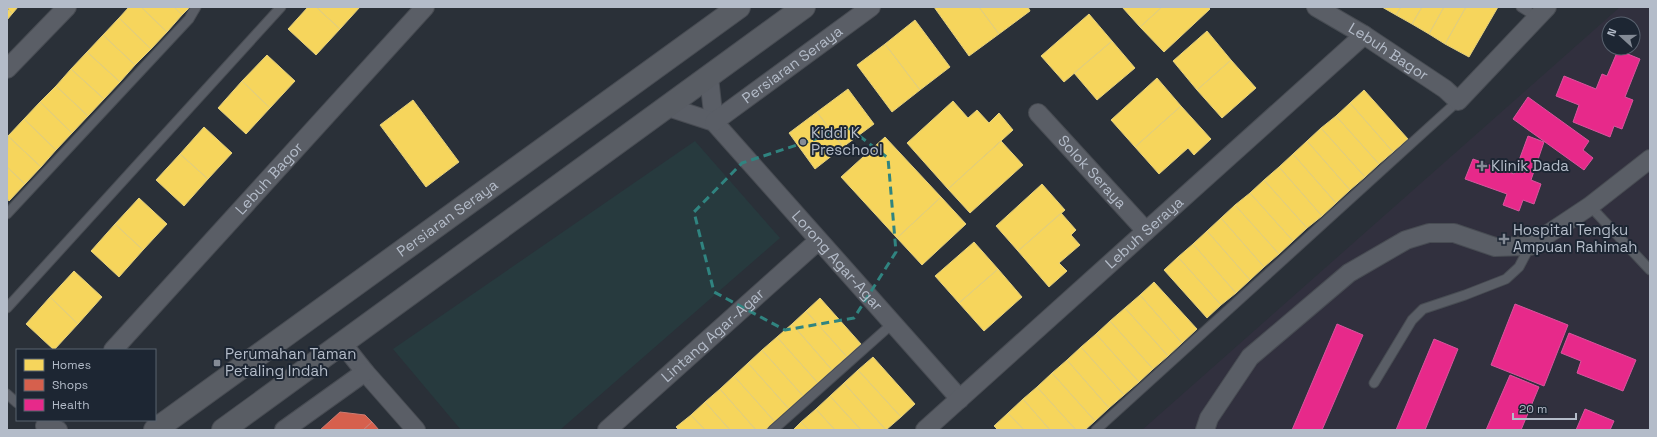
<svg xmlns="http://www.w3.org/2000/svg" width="1657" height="437" font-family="'Space Grotesk',sans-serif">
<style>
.medical{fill:#31303e;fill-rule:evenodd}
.green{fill:#273a3e}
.homes{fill:#f6d55c;stroke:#e2ce7d}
.shops{fill:#d6604d;stroke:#cc7c72}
.health{fill:#e7298a;stroke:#d8559d}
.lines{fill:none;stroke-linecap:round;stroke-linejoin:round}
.lane-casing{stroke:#484c53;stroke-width:11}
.street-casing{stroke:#484c53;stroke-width:20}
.secondary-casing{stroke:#484c53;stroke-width:24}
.lane{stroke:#5a5e66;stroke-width:9}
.street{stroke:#5a5e66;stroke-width:18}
.secondary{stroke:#595d64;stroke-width:22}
.marked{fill:none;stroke:#308480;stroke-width:3;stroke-dasharray:8 5;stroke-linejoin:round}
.poi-dot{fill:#848b96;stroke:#1d2633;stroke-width:1.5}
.labels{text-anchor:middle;stroke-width:4;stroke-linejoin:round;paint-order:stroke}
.street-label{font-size:15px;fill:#b4bcc9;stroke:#1d2633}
.poi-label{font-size:15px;fill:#b4bcc9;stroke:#1d2633;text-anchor:start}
</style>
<rect width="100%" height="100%" fill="#2a3038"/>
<path class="medical" d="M1620,7H1650V430H1142ZM1609,24H1633V48H1609Z"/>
<path class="green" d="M695,141L780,238L560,430H461L393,349Z"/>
<path class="homes" d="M7,7H18L12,14Z
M129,7H141L167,32L151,49L119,18Z
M141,7H174L182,15L167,32Z
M174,7H190L182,15Z
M308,7H316L340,29L316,55L288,29Z
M316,7H360L340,29Z
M934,7H979L999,34L969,56Z
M979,7H1028L1030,11L999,34Z
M1122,7H1162L1140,27Z
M1162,7H1208L1210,9L1164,52L1140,27Z
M1382,7H1401L1396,15Z
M1401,7H1422L1412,24L1396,15Z
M1422,7H1444L1429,34L1412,24Z
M1444,7H1466L1445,44L1429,34Z
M1466,7H1498L1469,57L1445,44Z
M7,9L12,14L7,20Z
M1089,14L1112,41L1064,82L1041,56Z
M119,18L151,49L135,65L103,35Z
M915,20L950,67L920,90L885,44Z
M1207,31L1231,60L1197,90L1173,61Z
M103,35L135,65L120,82L87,52Z
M1112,41L1135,68L1097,100L1074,73Z
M885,44L920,90L892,112L857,65Z
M87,52L120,82L104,99L71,69Z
M267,55L295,81L270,108L242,81Z
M1231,60L1256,88L1222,118L1197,90Z
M71,69L104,99L88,116L56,86Z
M1157,78L1181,106L1135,147L1111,120Z
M242,81L270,108L246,134L218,108Z
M56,86L88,116L72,133L40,102Z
M848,89L874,124L843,147L817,112Z
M1364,90L1408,139L1393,152L1350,103Z
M413,100L459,162L426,187L380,125Z
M953,101L968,118L977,110L989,123L999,113L1013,130L948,189L907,143Z
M40,102L72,133L56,150L24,119Z
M1350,103L1393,152L1379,164L1336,116Z
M1181,106L1211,139L1194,155L1188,148L1159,174L1135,147Z
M817,112L843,147L815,169L789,133Z
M1336,116L1379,164L1365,177L1321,128Z
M24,119L56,150L41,167L8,136Z
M204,127L232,153L208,179L180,154Z
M1321,128L1365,177L1350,190L1307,141Z
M8,136L41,167L25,184L7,167Z
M885,137L941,197L897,238L841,177Z
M1001,141L1023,165L970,213L948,189Z
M1307,141L1350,190L1336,203L1293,154Z
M180,154L208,179L184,206L156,180Z
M1293,154L1336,203L1322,216L1279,167Z
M7,167L25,184L9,201L7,198Z
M1279,167L1322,216L1307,228L1264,180Z
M1264,180L1307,228L1293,241L1250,193Z
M1042,184L1065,210L1018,251L996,226Z
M1250,193L1293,241L1279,254L1235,205Z
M941,197L966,224L922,265L897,238Z
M139,198L167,224L143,250L115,224Z
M1235,205L1279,254L1264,267L1221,218Z
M1061,213L1076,230L1071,235L1080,245L1059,263L1067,271L1049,287L1018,251Z
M1221,218L1264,267L1250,280L1207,231Z
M115,224L143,250L119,277L91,251Z
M1207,231L1250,280L1236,293L1193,244Z
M974,242L998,269L959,303L935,276Z
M1193,244L1236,293L1221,305L1178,257Z
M1178,257L1221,305L1207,318L1164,270Z
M998,269L1022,297L984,331L959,303Z
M74,271L102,297L78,324L50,297Z
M1154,282L1197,329L1182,343L1140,295Z
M1140,295L1182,343L1168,356L1125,308Z
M50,297L78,324L54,350L26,324Z
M820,298L861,344L847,357L806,311Z
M1125,308L1168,356L1153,369L1110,321Z
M806,311L847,357L832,370L792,324Z
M1110,321L1153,369L1139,382L1096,334Z
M792,324L832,370L818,383L777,337Z
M1096,334L1139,382L1124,395L1081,347Z
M777,337L818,383L803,396L762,350Z
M1081,347L1124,395L1109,408L1067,360Z
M762,350L803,396L789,409L748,363Z
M873,357L915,404L901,417L858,370Z
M1067,360L1109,408L1095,421L1052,373Z
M748,363L789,409L775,422L734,376Z
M858,370L901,417L886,430L844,383Z
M1052,373L1095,421L1085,430H1076L1037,387Z
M734,376L775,422L765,430H756L720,389Z
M844,383L886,430H861L830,396Z
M1037,387L1076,430H1050L1023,399Z
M720,389L756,430H730L705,402Z
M830,396L861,430H835L816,409Z
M1023,399L1050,430H1024L1008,413Z
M705,402L730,430H705L691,415Z
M816,409L835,430H809L801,422Z
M1008,413L1024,430H998L994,426Z
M691,415L705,430H679L676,427Z
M801,422L809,430H793Z"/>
<path class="shops" d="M340,412L365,415L372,422L363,430H320Z
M372,422L379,430H363Z"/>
<path class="health" d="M1618,50L1640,59L1625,97L1633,100L1622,129L1614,126L1610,137L1573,122L1579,105L1556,96L1564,76L1596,89L1602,74L1607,76Z
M1528,97L1589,141L1583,150L1593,158L1584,170L1513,119Z
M1528,136L1544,142L1531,180L1541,184L1534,204L1523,200L1519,211L1503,205L1507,194L1465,179L1473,159L1514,174Z
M1515,304L1568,325L1544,386L1491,365Z
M1337,324L1363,335L1322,430H1292Z
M1569,333L1636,360L1623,391L1577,373L1581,361L1561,353Z
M1434,339L1458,349L1425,430H1396Z
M1510,375L1539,387L1521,430H1486Z
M1585,409L1614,421L1610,430H1576Z"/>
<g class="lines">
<defs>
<path id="lane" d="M1521,7L1537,17
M1590,206L1650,270
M7,214L189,19L196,7
M7,308L281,7
M1374,383L1412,320L1423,309L1465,295L1506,279L1519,267L1530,246
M7,394L17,403
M773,430L892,324
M1096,430L1458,101"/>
<g id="street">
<path id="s1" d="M1316,7L1364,35L1445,89L1458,101L1547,7"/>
<path d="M7,69L67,7"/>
<path d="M709,77L714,122"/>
<path id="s2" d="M668,107L714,122L960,399"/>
<path id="s3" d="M1038,113L1146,231"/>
<path id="s4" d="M714,122L871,7"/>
<path d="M342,343L365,372L416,430"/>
<path id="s5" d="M113,350L425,7"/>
<path d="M45,426L58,430"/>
<path d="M284,430L365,372"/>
<path id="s6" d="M607,430L818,241"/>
<path id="s7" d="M925,430L1364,35"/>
<path d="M1205,430L1209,418L1250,357L1349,273L1406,240L1429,233H1454L1495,247L1530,246L1590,206L1650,159"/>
</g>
<g id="secondary">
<path id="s8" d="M155,430L739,7"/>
<path d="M223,430L804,7"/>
</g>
</defs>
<use href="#lane" class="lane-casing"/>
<use href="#street" class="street-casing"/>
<use href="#secondary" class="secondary-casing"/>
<use href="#lane" class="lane"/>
<use href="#street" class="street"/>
<use href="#secondary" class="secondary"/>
</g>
<path class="marked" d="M849,128L888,158L896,252L854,318L785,330L714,292L694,212L742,163Z"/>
<g class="poi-dot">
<circle cx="803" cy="142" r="4"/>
<path d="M1480 160h4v4h4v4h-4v4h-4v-4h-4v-4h4z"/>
<path d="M1502 233h4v4h4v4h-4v4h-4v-4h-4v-4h4z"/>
<rect x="213" y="359" width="8" height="8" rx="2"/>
</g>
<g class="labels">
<g class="street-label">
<text dy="5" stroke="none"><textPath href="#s1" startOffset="85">Lebuh Bagor</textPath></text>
<text dy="5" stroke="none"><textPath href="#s4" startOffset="97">Persiaran Seraya</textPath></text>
<text dy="5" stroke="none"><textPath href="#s3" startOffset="80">Solok Seraya</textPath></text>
<text dy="5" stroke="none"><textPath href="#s5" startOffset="232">Lebuh Bagor</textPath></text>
<text dy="5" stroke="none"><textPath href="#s8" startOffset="361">Persiaran Seraya</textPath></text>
<text dy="5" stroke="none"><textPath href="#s7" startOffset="295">Lebuh Seraya</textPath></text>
<text dy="5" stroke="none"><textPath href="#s2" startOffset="234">Lorong Agar-Agar</textPath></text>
<text dy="5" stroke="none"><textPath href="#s6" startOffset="142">Lintang Agar-Agar</textPath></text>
</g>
<g class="poi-label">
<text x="811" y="138">Kiddi K<tspan x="811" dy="17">Preschool</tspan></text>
<text x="1491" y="171">Klinik Dada</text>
<text x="1513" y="235">Hospital Tengku<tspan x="1513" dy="17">Ampuan Rahimah</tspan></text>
<text x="225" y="359">Perumahan Taman<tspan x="225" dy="17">Petaling Indah</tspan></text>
</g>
</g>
<rect width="1657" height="437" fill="none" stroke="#b4bcc9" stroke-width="16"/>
<rect x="16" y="349" width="140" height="72" fill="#1d2633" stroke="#59626f"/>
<rect x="24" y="359" width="20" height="12" fill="#f6d55c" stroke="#59626f"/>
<text x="52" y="369" font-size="12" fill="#b4bcc9">Homes</text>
<rect x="24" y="379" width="20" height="12" fill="#d6604d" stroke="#59626f"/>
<text x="52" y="389" font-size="12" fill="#b4bcc9">Shops</text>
<rect x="24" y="399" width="20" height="12" fill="#e7298a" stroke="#59626f"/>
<text x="52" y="409" font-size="12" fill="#b4bcc9">Health</text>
<g transform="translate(1621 36) rotate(291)"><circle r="19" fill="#1d2633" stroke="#59626f"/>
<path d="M0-3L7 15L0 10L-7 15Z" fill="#848b96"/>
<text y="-6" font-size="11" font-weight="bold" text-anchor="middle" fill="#b4bcc9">N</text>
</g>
<path d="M1513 413v6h63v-6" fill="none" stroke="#b4bcc9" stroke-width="2"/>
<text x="1519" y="413" font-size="12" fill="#b4bcc9" stroke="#1d2633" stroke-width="3" paint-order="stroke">20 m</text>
</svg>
